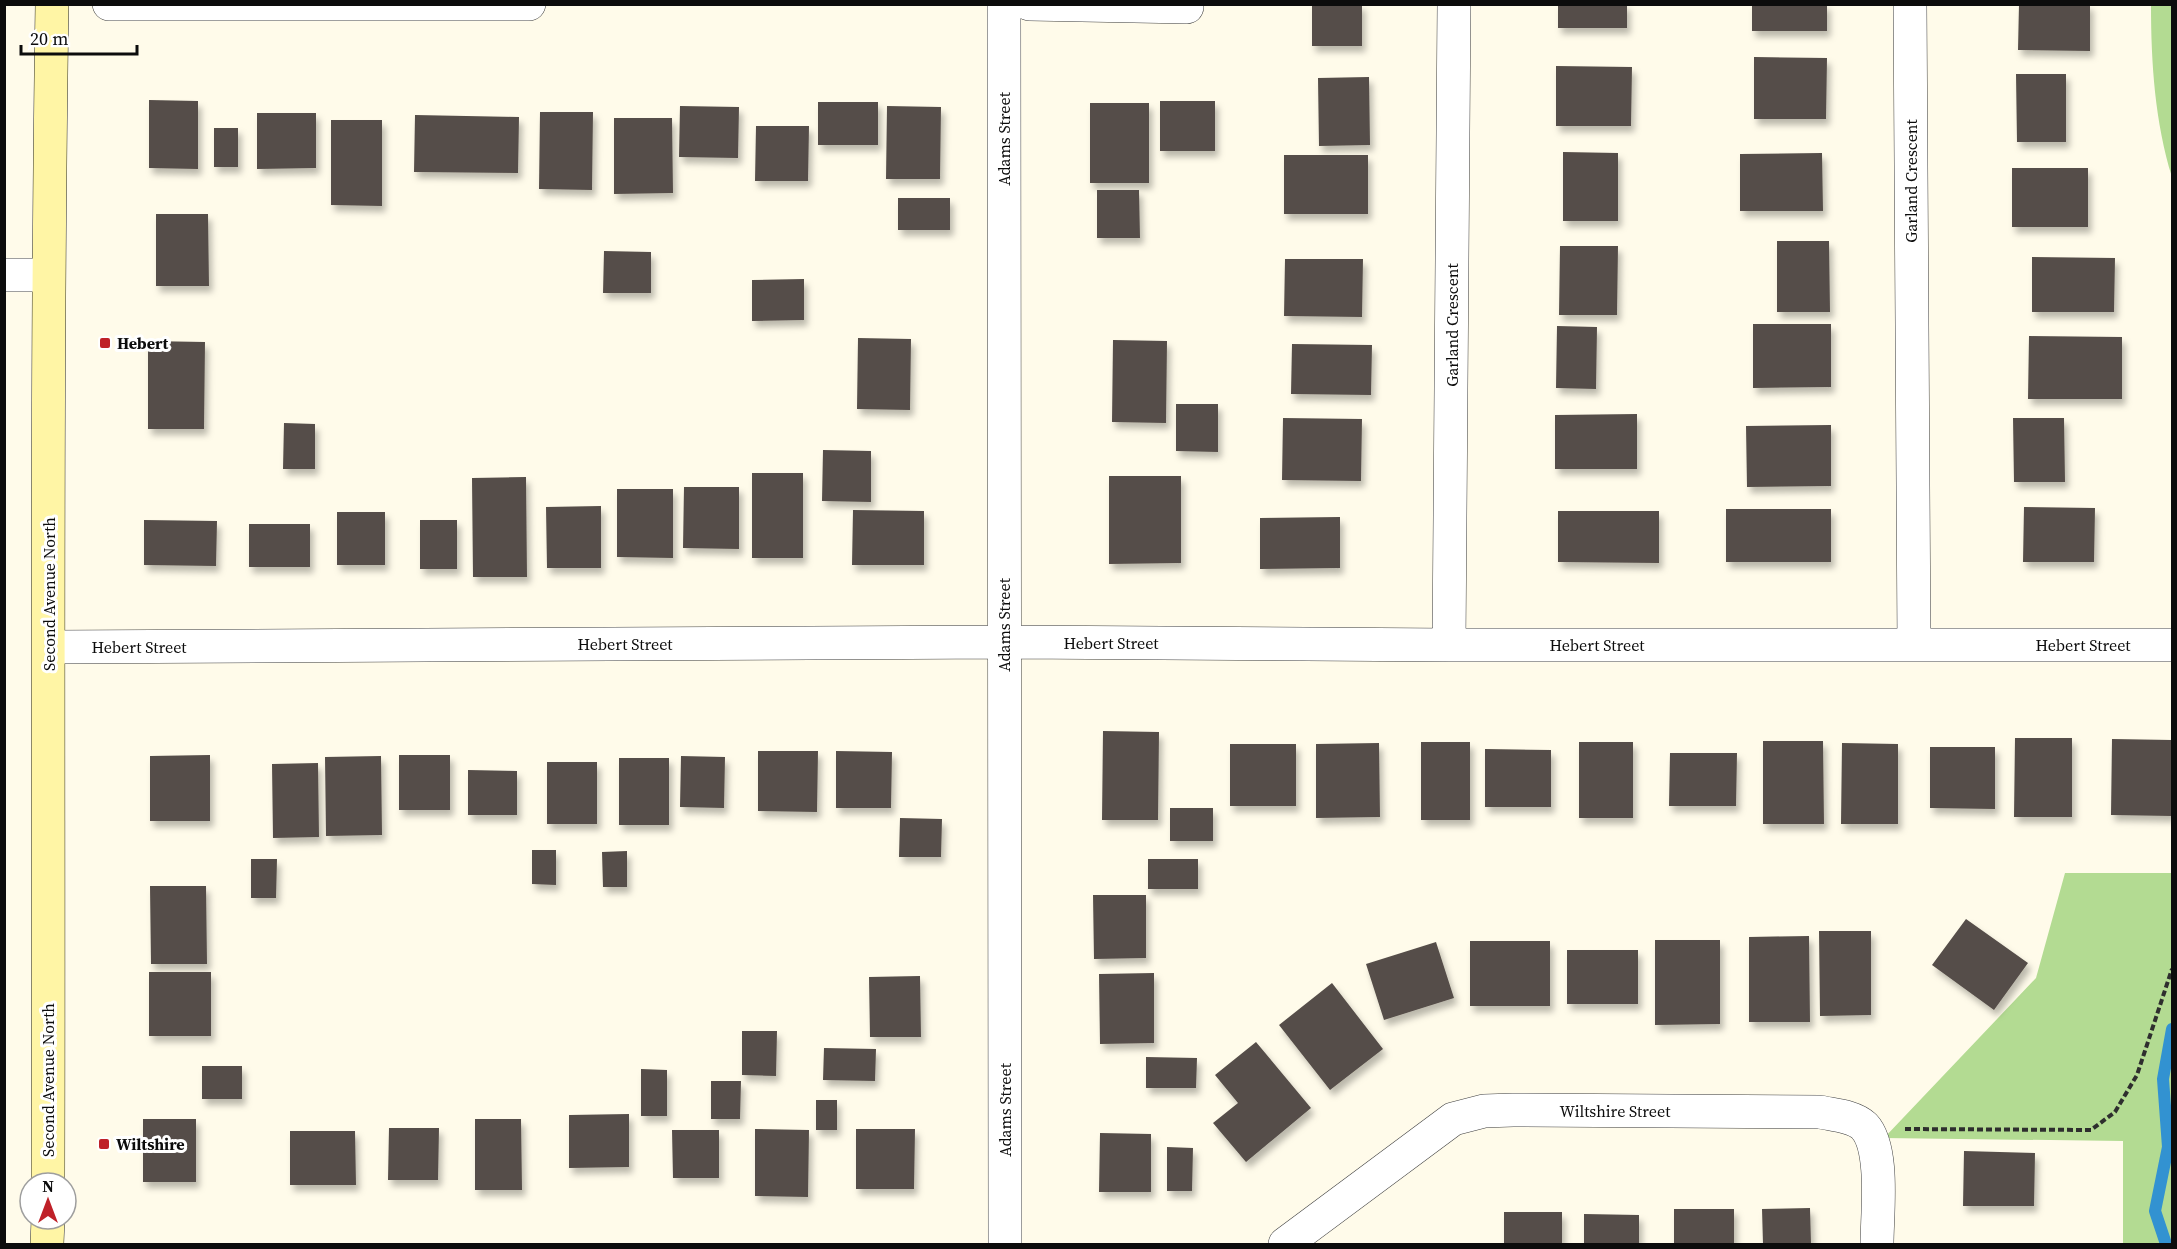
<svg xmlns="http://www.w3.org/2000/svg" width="2177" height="1249" font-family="'Source Serif 4',serif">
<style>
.forest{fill:#b3db92}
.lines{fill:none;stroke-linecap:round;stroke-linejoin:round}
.stream{stroke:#3292d1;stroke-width:12}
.building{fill:#554d48;filter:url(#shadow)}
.minor-casing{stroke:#3f3f3f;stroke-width:34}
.secondary-casing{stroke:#2e2e2e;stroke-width:34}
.path{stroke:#2e2e2e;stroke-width:4;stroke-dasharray:6 3;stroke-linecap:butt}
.minor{stroke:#fff;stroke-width:33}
.secondary{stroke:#fff5a5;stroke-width:33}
.poi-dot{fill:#bf2028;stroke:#fff;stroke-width:2}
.labels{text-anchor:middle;stroke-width:6;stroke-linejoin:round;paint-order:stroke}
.street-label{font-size:16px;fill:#0c0c0c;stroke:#fff}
.poi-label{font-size:16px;font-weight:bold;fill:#0c0c0c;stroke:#fff;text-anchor:start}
</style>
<defs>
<filter id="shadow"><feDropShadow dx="3.5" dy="6" stdDeviation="3" flood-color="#0004"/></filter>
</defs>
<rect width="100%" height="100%" fill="#fffbea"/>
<path class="forest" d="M2151,5H2172V177C2155,122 2151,63 2151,5Z
M2065,873H2172V1244H2123V1141L1884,1138L2036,978Z"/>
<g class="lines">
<path class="stream" d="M2166,1244L2155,1211L2168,1147L2163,1079L2172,1029"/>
</g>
<path class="building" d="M1312,4H1362V46H1312Z
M1558,4H1627V28H1558Z
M1752,4H1827V31H1752Z
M2019,4H2090V51L2018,50Z
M1754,57L1827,58L1826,119H1754Z
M1556,66L1632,67L1631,126H1556Z
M2016,74H2066V142H2017Z
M1369,77L1370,145L1319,146L1318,78Z
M149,100L198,101V169L149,168Z
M1160,101H1215V151H1160Z
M818,102H878V145H818Z
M1090,103H1149V183H1090Z
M680,106L739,107L738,158L679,157Z
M887,106L941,107L940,179H886Z
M540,112H593L592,190L539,189Z
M257,113H316V168L257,169Z
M415,115L519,117L518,173L414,172Z
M614,118H672L673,193L614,194Z
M331,120H382V206L331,205Z
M756,126H809L808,181H755Z
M214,128H238V167H214Z
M1563,152L1618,153V221H1563Z
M1822,153L1823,211H1740V154Z
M1284,155H1368V214H1284Z
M2012,168H2088V227H2012Z
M1097,190H1139L1140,238H1097Z
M898,198H950V230H898Z
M156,214H208L209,286H156Z
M1777,241H1829L1830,312H1777Z
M1560,246H1618L1617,315H1559Z
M604,251L651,252V293H603Z
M2032,257L2115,258L2114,312H2032Z
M1285,259H1363L1362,317L1284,316Z
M804,279V320L752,321V280Z
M1753,324H1831V387L1753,388Z
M1557,326L1597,327L1596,389L1556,388Z
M2029,336L2122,337V399H2028Z
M858,338L911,339L910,410L857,409Z
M1113,340L1167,341L1166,423L1112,422Z
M148,341L205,342L204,429H148Z
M1292,344L1372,345L1371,395L1291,394Z
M1176,404H1218V452L1176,451Z
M1637,414V469H1555V415Z
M1283,418L1362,419L1361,481L1282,480Z
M2013,418H2064L2065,482H2014Z
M284,423L315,424V469H283Z
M1831,425V486L1747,487L1746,426Z
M823,450L871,451V502L822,501Z
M752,473H803V558H752Z
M1109,476H1181V563L1109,564Z
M526,477L527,577H473L472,478Z
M684,487H739V549L683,548Z
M617,489H673V558L617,557Z
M601,506V568H547L546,507Z
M2024,507L2095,508L2094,562H2023Z
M1726,509H1831V562H1726Z
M853,510L924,511V565H852Z
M1558,511H1659V563L1558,562Z
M337,512H385V565H337Z
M1340,517V568L1260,569V518Z
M144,520L217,521L216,566L144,565Z
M420,520H457V569H420Z
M249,524H310V567H249Z
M1103,731L1159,732L1158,820H1102Z
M2015,738H2072V817H2014Z
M2112,739L2172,740V816L2111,815Z
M1763,741H1823L1824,824H1763Z
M1421,742H1470V820H1421Z
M1579,742H1633V818H1579Z
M1379,743L1380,817L1316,818V744Z
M1842,743L1898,744V824H1841Z
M1230,744H1296V806H1230Z
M1930,747H1995V809L1930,808Z
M1485,749L1551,750V807H1485Z
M758,751H818L817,812L758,811Z
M836,751L892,752L891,808H836Z
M1670,753H1737L1736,806H1669Z
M210,755V821H150V756Z
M399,755H450V810H399Z
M381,756L382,835L326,836L325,757Z
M681,756L725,757L724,808L680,807Z
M619,758H669V825H619Z
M547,762H597V824H547Z
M318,763L319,837L273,838L272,764Z
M468,770L517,771V815H468Z
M1170,808H1213V841H1170Z
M900,818L942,819L941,857H899Z
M532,850H556V885L532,884Z
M627,851V887H603L602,852Z
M251,859H277L276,898H251Z
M1148,859H1198V889H1148Z
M150,886H206L207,964H151Z
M1093,895H1146V958L1094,959Z
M1966,919L2028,963L1994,1010L1932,965Z
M1819,931H1871V1015L1820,1016Z
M1809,936L1810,1022H1749V937Z
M1655,940H1720V1024L1655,1025Z
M1470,941H1550V1006H1470Z
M1436,942L1454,998L1384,1020L1366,964Z
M1567,950H1638V1004H1567Z
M149,972H211V1036H149Z
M1154,973V1043L1100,1044L1099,974Z
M920,976L921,1037H870L869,977Z
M1332,983L1383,1049L1330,1090L1279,1025Z
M742,1031H777L776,1076L742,1075Z
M1256,1042L1311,1108L1246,1162L1213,1123L1238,1103L1215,1075Z
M824,1048L876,1049L875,1081L823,1080Z
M1146,1057L1197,1058L1196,1088H1146Z
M202,1066H242V1099H202Z
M641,1069L667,1070V1116H641Z
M711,1081H741L740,1119H711Z
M816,1100H837V1130H816Z
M629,1114V1167L569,1168V1115Z
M143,1119H196V1182H143Z
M475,1119H521L522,1190H475Z
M389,1128H439L438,1180H388Z
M755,1129L809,1130L808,1197L755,1196Z
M856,1129H915L914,1189H856Z
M672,1130H719V1178H673Z
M290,1131H355L356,1185H290Z
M1100,1133L1151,1134V1192H1099Z
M1167,1147L1193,1148L1192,1191H1167Z
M1964,1151L2035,1153L2034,1206H1963Z
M1810,1208L1811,1244H1763L1762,1209Z
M1674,1209H1734V1244H1674Z
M1504,1212H1562V1244H1504Z
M1584,1214L1639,1215V1244H1584Z"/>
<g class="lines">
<defs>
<path id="minor" d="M109,4H529
M1004,4L1005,1244
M1029,4L1187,7
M1910,4L1914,645
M4,275H48
M1449,645L1454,4
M50,647L1004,642L1449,645H2172
M1285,1244L1453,1119L1484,1111L1513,1110L1820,1112C1834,1115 1853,1116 1864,1126C1885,1148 1877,1214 1877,1244"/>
<path id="secondary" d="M48,1183C49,790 46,397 52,4
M47,1244L48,1219"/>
</defs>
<use href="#minor" class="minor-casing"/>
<use href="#secondary" class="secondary-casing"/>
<path class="path" d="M1905,1129L2091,1130L2115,1112L2137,1075L2172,969"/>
<use href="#minor" class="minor"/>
<use href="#secondary" class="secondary"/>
</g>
<g class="poi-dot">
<rect x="99" y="337" width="12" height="12" rx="3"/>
<rect x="98" y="1138" width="12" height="12" rx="3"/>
</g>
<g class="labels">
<g class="street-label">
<text transform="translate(1004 139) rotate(-90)" y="6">Adams Street</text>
<text transform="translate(1911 181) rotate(-90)" y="6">Garland Crescent</text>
<text transform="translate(1452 325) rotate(-90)" y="6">Garland Crescent</text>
<text transform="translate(49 594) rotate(-90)" y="6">Second Avenue North</text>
<text transform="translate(1004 625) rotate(-90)" y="6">Adams Street</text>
<text x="1111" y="649">Hebert Street</text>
<text x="625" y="650">Hebert Street</text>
<text x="1597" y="651">Hebert Street</text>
<text x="2083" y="651">Hebert Street</text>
<text x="139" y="653">Hebert Street</text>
<text transform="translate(48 1080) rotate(-90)" y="6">Second Avenue North</text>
<text transform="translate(1005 1110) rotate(-90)" y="6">Adams Street</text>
<text x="1615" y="1117">Wiltshire Street</text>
</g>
<g class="poi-label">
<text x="117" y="349">Hebert</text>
<text x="116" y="1150">Wiltshire</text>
</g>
</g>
<rect width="2177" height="1249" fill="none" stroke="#0c0c0c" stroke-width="12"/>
<g transform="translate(48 1201)"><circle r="28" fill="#ffffff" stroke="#9e9e9e" stroke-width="1.5"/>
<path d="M0-4.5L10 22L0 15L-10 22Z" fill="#bf2028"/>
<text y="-9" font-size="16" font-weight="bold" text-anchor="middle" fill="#0c0c0c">N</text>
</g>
<path d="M21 45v9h116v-9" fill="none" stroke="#0c0c0c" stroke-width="3"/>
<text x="30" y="45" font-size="18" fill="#0c0c0c" stroke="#ffffff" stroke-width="4.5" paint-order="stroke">20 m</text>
</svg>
